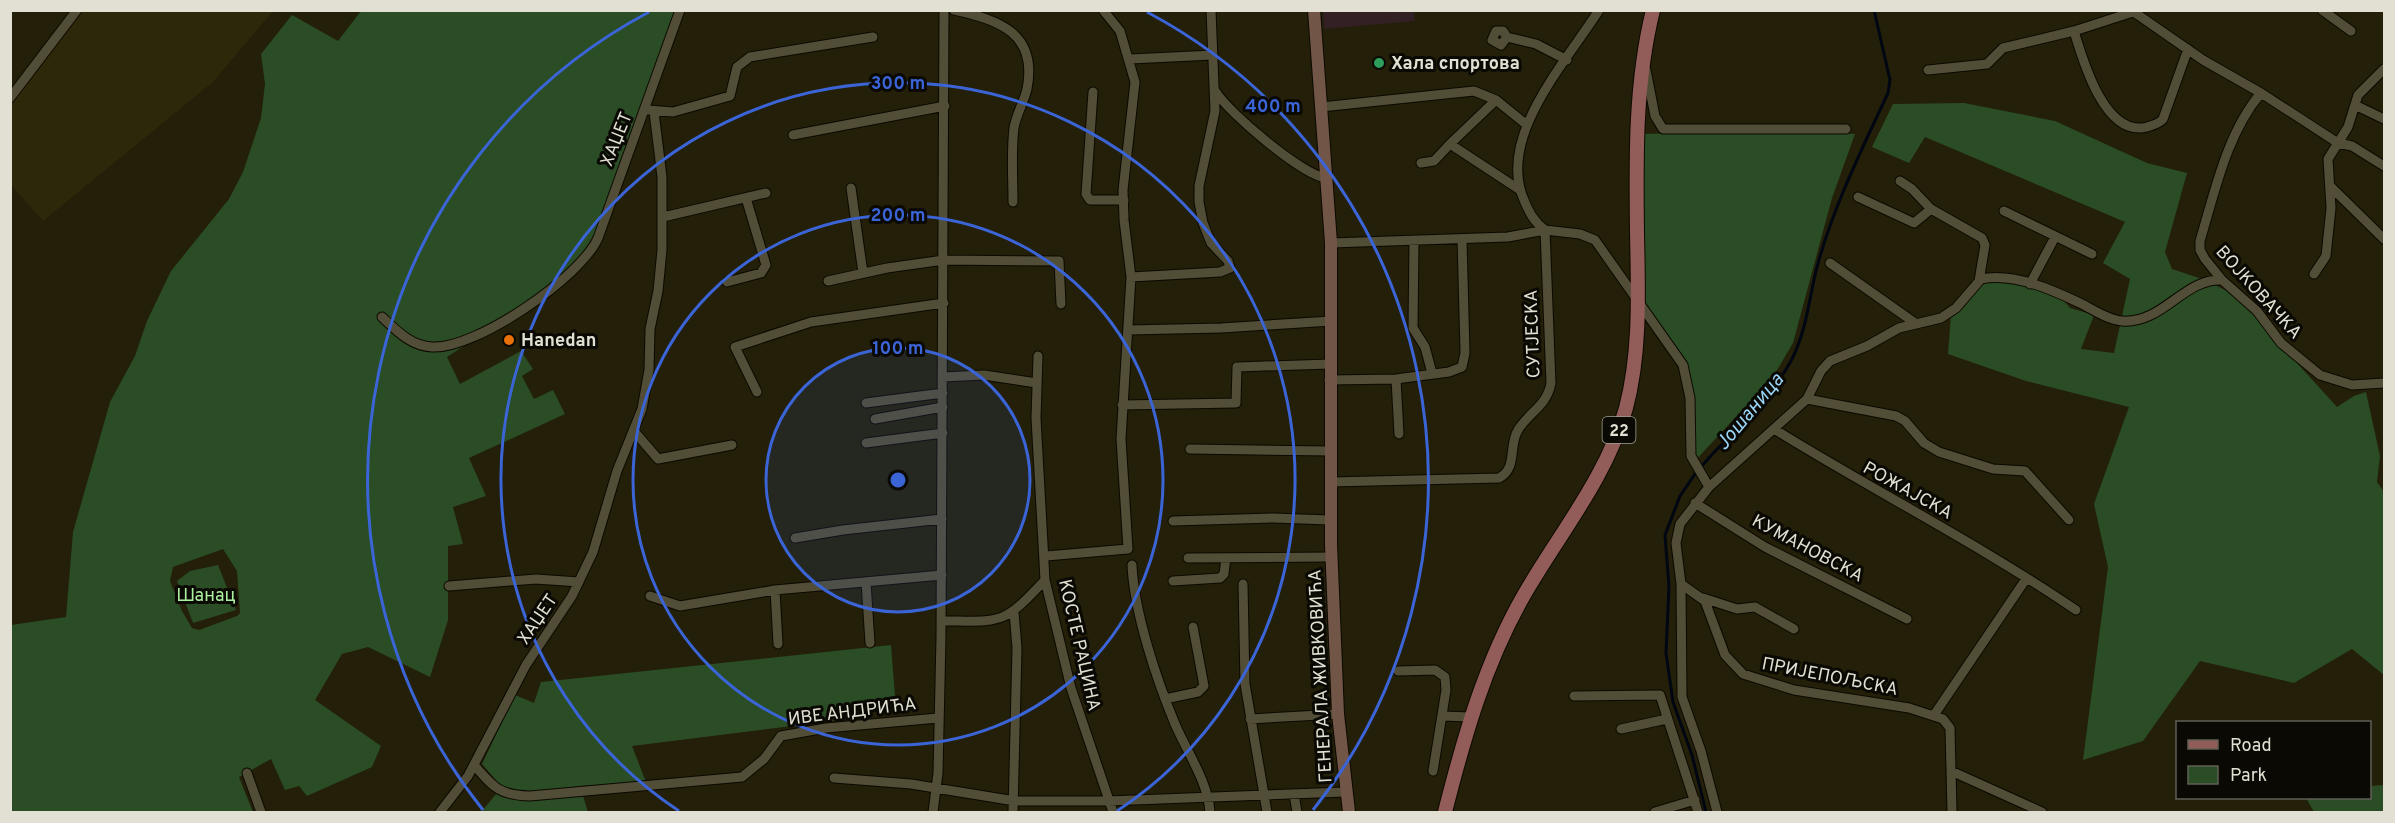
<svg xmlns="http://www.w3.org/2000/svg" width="2395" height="823" font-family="Overpass,sans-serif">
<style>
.built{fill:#2d280a}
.education{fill:#332024}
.green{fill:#2a4d25;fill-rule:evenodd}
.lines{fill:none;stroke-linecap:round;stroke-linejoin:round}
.stream{stroke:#000712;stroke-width:3}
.street-casing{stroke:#0c0900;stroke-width:11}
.secondary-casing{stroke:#0c0900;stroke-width:14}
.primary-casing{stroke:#0c0900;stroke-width:16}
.street{stroke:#514d36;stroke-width:9}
.secondary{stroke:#715547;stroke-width:12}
.primary{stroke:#925d58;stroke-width:14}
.ring{fill:none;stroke:#3b64d7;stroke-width:3}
.leisure-dot{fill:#2e9e5b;stroke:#0a0903;stroke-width:2}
.food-dot{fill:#e8710a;stroke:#0a0903;stroke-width:2}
.labels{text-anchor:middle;stroke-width:6;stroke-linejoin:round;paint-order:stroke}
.shield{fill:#0a0903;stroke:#a1a094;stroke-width:1.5}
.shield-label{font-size:16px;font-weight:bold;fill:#e2e0d2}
.poi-label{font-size:18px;font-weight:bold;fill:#e2e0d2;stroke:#0a0903;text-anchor:start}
.street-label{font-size:18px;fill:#e2e0d2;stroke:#0a0903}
.park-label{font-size:18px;fill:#abf1a0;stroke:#0a0903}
.water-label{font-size:20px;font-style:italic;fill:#9ad5f8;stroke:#0a0903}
.centre{fill:#3b64d7;stroke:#0a0903;stroke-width:3}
.ring-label{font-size:18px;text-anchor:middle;font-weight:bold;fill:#3b64d7;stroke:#0a0903;stroke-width:6;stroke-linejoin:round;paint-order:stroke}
</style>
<rect width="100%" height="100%" fill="#231f09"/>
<path class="built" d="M77,11H273L213,82L43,221L11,185V98Z"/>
<path class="education" d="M1323,11H1414L1415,21L1324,29Z"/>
<path class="green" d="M361,11H680L595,244L543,294L447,357L460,384L521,351L533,369L522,376L534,399L553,390L565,414L469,458L486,496L453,507L463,544L448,546V620L430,677L368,647L342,654L315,700L381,746L372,767L307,796L299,786L285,790L271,759L239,777L253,812H11V625L66,617L73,532L110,402L135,356L147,321L171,271L229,199L243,172L261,118L265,84L261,54L292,15L338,41ZM223,549L237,571L240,613L237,616L199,630L192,628L182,611L170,581L173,567Z
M1964,103L2055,121L2147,163L2187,173L2165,252L2172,269L2205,280L2235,295L2337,407L2354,396L2366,392L2380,456L2377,482L2384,492V675L2352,649L2294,683L2200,661L2143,741L2083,760L2108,567L2094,504L2129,407L2026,381L1948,354L1951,315L1980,283L1993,280L2029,285L2060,296L2070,308L2094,315L2081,349L2114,353L2130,279L2103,263L2125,222L1925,137L1909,163L1872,147L1893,104Z
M1807,130L1855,134L1832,198L1793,343L1773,377L1693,463L1688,381L1643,307L1642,134Z
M218,565L236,610L193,623L177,581L190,571Z
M891,645L895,696L857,703L856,718L632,746L646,782L580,786L588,812H481L502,787L482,764L515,695L534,703L541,682Z
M2384,785V812H2314L2306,798H2370V786Z"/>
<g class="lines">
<path class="stream" d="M1701,467C1731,432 1771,399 1792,359C1807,329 1809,298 1817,267C1833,207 1862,149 1888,93L1890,80L1874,10
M1697,471L1680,496L1665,535L1669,586L1666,653L1673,702L1692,755L1706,812"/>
<defs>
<path id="street" d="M954,10C999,20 1038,33 1027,89C1024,102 1016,115 1014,128C1011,152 1013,178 1013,202
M2131,10L2203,60L2261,93L2338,143L2328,159L2331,208L2326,256L2314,274
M2322,10L2351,31
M2074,31C2083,61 2105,138 2147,127C2153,125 2159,124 2163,119L2188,49
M1507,37L1501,45L1492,40L1496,31H1503L1507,37L1536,44L1567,60
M1130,59L1213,55
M2384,69L2358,95L2348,127L2338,143L2352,146L2384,166
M1646,70L1655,116L1663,129H1846
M1928,70L1987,64L2003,48L2074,31L2133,12
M1093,92L1086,194L1090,200H1124
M1216,92C1229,113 1302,175 1326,178
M2261,93C2227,133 2215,191 2200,241V250L2205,259L2222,280L2257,311L2281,343L2320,375L2352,385L2384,383
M10,98L77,10
M2355,105L2384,119
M1321,107L1474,91L1496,100L1527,125
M649,110L673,112L730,96L737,67L750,57L873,37
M793,135L945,106
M1450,144L1496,100
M1421,163L1434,161L1450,144L1520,190
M1900,181L1912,189L1931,209L1982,238L1985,245L1979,281
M2330,186L2384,239
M851,188L863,273
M1858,197L1914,223L1931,209
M2004,211L2092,254
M663,217L766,193
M1414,241L1413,328L1425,347L1432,373
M1331,243L1508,237L1545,230L1580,234L1595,240L1683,365L1690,398L1691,456L1709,487
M1830,263L1915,323
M1131,277L1220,272L1230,268L1228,261L1211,243L1203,223L1199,202V186L1215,111L1211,10
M828,281L887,268L944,260L1059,261L1061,304
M727,282L761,273L766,265L746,198
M2030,284L2055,237
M382,317C397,331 411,346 432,347C475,350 581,277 598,238L680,10
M1128,330L1221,328L1331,321
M1038,356L1036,418L1045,580L1071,688L1113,812
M942,377L984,375L1037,383
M1396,379L1399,434
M1329,380L1396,379L1449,372L1462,367L1465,353L1462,239
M757,392L735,347L811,322L944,303
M1807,399L1896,416L1905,421L1924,443L1939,452L1993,469L2025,471L2069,520
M866,403L943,393
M1122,405L1236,403L1237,367L1330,364
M875,419L943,407
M1774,429C1874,491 1979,544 2076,610
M634,431L658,459L732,445
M866,443L943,433
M1190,449L1330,451
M1330,482L1499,478C1518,468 1508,446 1518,430C1529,412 1547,406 1551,383L1545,230C1534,222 1529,212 1524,200C1496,137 1567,61 1599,10
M1695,503L1765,547L1907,619
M1173,521L1273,518L1330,520
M795,538L843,530L942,519
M1046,556L1128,549L1121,439L1131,277L1124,220L1123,190L1135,82L1120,31L1103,10
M1188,558L1332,557
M1132,565C1134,612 1157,681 1175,724C1187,752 1208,782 1210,812
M1173,581L1220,578L1224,574L1226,558
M866,582L870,643
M1243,584L1245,684L1267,812
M1681,584L1705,601L1725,655L1743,674L1794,690L1909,708L1943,719L1950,728L1952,812
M449,586L536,579L579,582
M775,590L778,644
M650,596L680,606L775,590L942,575
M1703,598L1737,609L1755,607L1794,629
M941,621C1003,621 1002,626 1045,580
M1398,671L1435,670L1445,677L1446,690L1433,771
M1574,696L1660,695L1698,812
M1165,699L1198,692L1204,686L1193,627
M1934,715L2026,579
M1442,716L1471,717
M1250,719L1338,714
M1621,729L1667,719
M474,765C494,788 499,795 530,796L742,777L764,759L781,736L826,728L938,718
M1951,771L2042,812
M247,773L261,812
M834,778L911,784L1015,801H1108L1345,792
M1294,794L1297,812
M440,812L468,776L526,665L572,596L593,552L617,471L642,409L649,370L650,329L658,291L662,250V177L654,112
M933,812L938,773L941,637L944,10
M1013,812L1017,648L1014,612
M1655,812L1695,800
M1717,812L1701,751L1682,697L1681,584L1676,543L1680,524L1709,487L1807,399L1821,371L1830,361L1867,346L1899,328L1941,318L1956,308L1981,279C2014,272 2055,291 2084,305C2095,311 2109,320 2122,321C2163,324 2184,278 2222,280"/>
<path id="secondary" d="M1314,10L1331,243V544L1338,714L1349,812"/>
<path id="primary" d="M1445,812C1464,737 1485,663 1524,595C1559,534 1607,477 1626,408C1641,351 1638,290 1637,232C1636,158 1635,83 1653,10"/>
</defs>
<use href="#street" class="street-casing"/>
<use href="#secondary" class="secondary-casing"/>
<use href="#primary" class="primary-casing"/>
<use href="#street" class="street"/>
<use href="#secondary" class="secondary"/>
<use href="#primary" class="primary"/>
</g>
<circle cx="898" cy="480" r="132" fill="#3b64d7" fill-opacity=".12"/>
<g class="ring">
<circle cx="898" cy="480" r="132"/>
<circle cx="898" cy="480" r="265"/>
<path d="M679 811A397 397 0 1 1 1117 811"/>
<path d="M483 810A530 530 0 0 1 649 12M1147 12A530 530 0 0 1 1313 810"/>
</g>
<circle class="leisure-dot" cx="1379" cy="63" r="6"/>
<circle class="food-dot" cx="509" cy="340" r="6"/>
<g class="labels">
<rect class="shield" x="1602.5" y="417" width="33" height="26" rx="4.5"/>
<g class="shield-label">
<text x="1619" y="436">22</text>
</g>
<g class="poi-label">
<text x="1391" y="69">Хала спортова</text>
<text x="521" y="346">Hanedan</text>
</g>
<g class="street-label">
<text transform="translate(616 139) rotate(-68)" y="6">ХАЏЕТ</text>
<text transform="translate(2259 292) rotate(48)" y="6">ВОЈКОВАЧКА</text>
<text transform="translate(1532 334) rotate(-92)" y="6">СУТЈЕСКА</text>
<text transform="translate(1908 490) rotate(29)" y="6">РОЖАЈСКА</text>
<text transform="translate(1808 548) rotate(28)" y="6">КУМАНОВСКА</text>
<text transform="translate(537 619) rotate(-56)" y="6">ХАЏЕТ</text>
<text transform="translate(1080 645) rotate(77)" y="6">КОСТЕ РАЦИНА</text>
<text transform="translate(1320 676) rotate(-93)" y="6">ГЕНЕРАЛА ЖИВКОВИЋА</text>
<text transform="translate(1830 676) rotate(11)" y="6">ПРИЈЕПОЉСКА</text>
<text transform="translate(852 711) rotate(-7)" y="6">ИВЕ АНДРИЋА</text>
</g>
<g class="park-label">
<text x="206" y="601">Шанац</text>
</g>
<g class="water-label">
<text transform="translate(1749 411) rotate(-50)" y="7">Јошаница</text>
</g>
</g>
<circle cx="898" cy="480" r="9" class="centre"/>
<g class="ring-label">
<text x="898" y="89">300 m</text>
<text x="1273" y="112">400 m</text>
<text x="898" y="221">200 m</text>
<text x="898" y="354">100 m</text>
</g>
<rect width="2395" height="823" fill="none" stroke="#e2e0d2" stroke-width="24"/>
<rect x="2176" y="721" width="195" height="78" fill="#0a0903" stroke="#605f56" stroke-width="1.5"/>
<rect x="2188" y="740" width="30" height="9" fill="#925d58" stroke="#605f56" stroke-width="1.5"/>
<text x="2230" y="751" font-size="18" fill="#e2e0d2">Road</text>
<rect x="2188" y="766" width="30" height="18" fill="#2a4d25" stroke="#605f56" stroke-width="1.5"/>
<text x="2230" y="781" font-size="18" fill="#e2e0d2">Park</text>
</svg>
